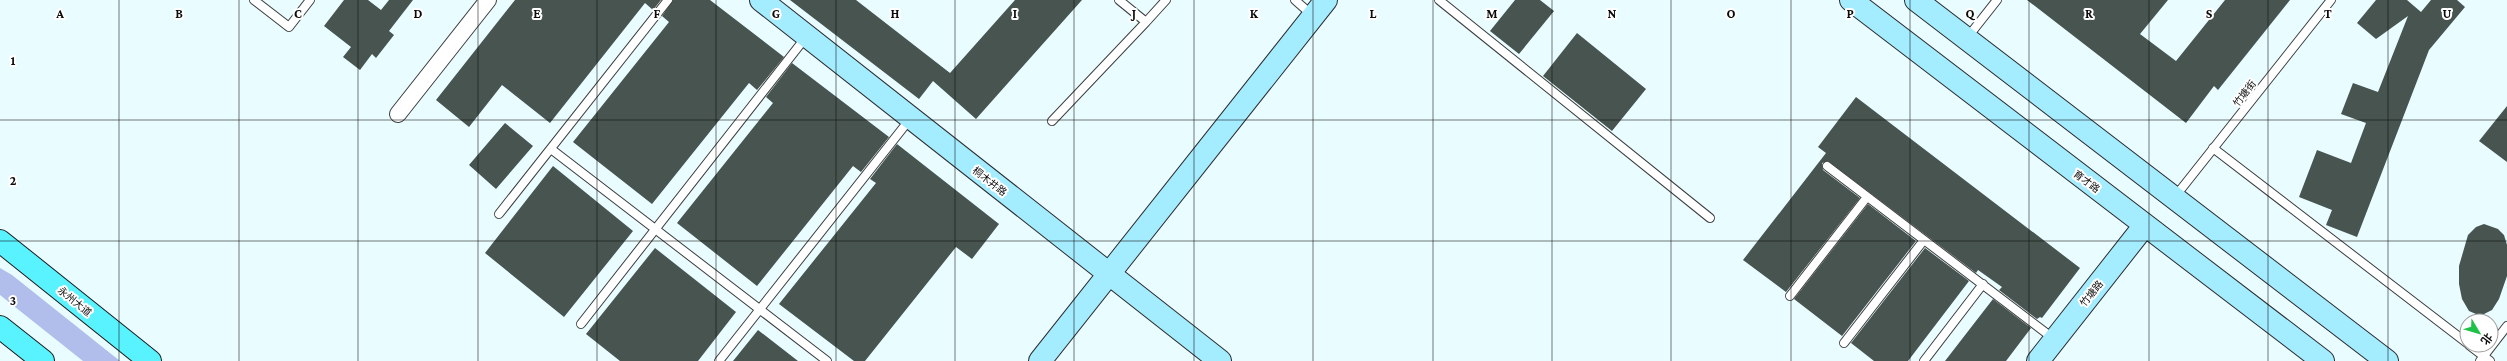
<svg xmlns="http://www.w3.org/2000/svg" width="2507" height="361" font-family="'Crimson Pro','Noto Sans SC',serif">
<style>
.green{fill:#b1bdeb}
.building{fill:#475450}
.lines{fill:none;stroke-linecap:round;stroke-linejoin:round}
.lane-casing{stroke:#3e3e3e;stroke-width:10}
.street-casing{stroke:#3e3e3e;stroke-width:18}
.secondary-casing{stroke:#2d2d2d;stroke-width:24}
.primary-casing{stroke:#1c1c1c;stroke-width:24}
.lane{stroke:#fff;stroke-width:8}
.street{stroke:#fff;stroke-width:16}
.secondary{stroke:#a4ecff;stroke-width:22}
.primary{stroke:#59f2ff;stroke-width:22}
.grid{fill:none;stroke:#0b0b0b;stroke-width:1;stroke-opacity:0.55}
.labels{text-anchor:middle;stroke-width:4;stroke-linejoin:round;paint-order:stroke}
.street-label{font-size:10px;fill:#0b0b0b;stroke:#fff}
.grid-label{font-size:13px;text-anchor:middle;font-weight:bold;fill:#0b0b0b;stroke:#fff;stroke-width:4;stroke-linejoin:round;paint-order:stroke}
</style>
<rect width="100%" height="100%" fill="#e9fcff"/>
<path class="green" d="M0,268L12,275L120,361H83L0,295Z"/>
<path class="building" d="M344,0H368L381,10L389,0H413L389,31L394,35L376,58L372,54L360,70L343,57L351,47L324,26Z
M515,0H661L653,10L645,3L550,123L502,85L469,127L436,100Z
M673,0H710L784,57L757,90L749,83L652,204L573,142L669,22L662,16Z
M790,0H856L950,73L1015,0H1082L976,119L933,81L919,99Z
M1515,0H1540L1554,11L1519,54L1490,31Z
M2027,0H2168L2140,34L2176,61L2225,0H2290L2218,90L2214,86L2186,123Z
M2376,0H2407L2421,12L2431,0H2457L2465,7L2429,50L2357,237L2326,225L2332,210L2299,197L2317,150L2351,163L2366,123L2341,114L2353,83L2378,92L2408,16L2376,39L2357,23Z
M1577,33L1646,89L1612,131L1543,76Z
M792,63L889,137L861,172L853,166L757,286L677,223L773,103L766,97Z
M1856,97L2080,268L2042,318L2040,317L2037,319L1999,290L2002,287L1978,270L1976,273L1828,161L1822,163L1823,170L1860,198L1786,292L1743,260L1826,153L1818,147Z
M2507,106V162L2479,141Z
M505,123L533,146L496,189L469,165Z
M897,144L999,224L972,259L956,247L865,361H854L779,304L876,183L870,179Z
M553,166L633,231L564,317L485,253Z
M1868,204L1916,241L1842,336L1794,299Z
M2484,224L2498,229L2504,235L2507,245V276L2499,299L2492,310L2484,314H2476L2469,311L2462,299L2459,284V266L2468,235L2476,227Z
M655,248L736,312L698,361H620L586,334Z
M1925,248L1969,281L1908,361H1874L1851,343Z
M1993,299L2031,328L2006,361H1945Z
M758,330L798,361H733Z"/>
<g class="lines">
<defs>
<path id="lane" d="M254,0L289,27L310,0
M1119,0L1146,22L1166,0
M1295,0L1312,15
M1439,0L1710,218
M1967,38L1997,0
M1052,121L1146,22
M2213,148L2467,343
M551,149L827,361
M1827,166L2054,339
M2174,198L2331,0
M499,214L668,0
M1790,296L1867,197
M581,324L806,37
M1844,343L1924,240
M2469,345L2490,361
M719,361L910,119
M1924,361L1983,284
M2480,361L2507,326"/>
<path id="street" d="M398,114L488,0"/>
<path id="secondary" d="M761,0L1220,361
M1851,0L2323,361
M1916,0L2387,361
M1040,361L1326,0
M2038,361L2145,225"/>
<path id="primary" d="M0,241L150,361
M0,327L43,361"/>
</defs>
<use href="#lane" class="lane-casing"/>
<use href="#street" class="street-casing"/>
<use href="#secondary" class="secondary-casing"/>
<use href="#primary" class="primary-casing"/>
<use href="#lane" class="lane"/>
<use href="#street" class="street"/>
<use href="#secondary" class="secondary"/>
<use href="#primary" class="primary"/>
</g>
<path class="grid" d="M119,0V361M239,0V361M358,0V361M478,0V361M597,0V361M716,0V361M836,0V361M955,0V361M1074,0V361M1194,0V361M1313,0V361M1433,0V361M1552,0V361M1671,0V361M1791,0V361M1910,0V361M2029,0V361M2149,0V361M2268,0V361M2388,0V361M0,120H2507M0,241H2507"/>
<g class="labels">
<g class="street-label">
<text transform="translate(2244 93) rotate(-52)" y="4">竹塘街</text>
<text transform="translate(990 181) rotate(38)" y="4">桐木井路</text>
<text transform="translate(2087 181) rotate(37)" y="4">育才路</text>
<text transform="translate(2091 293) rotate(-51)" y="4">竹塘路</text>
<text transform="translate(75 301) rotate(39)" y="4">永州大道</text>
</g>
</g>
<g class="grid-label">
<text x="60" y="18">A</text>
<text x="179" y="18">B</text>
<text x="298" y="18">C</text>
<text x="418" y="18">D</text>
<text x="537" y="18">E</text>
<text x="657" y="18">F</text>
<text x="776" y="18">G</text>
<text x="895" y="18">H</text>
<text x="1015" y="18">I</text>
<text x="1134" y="18">J</text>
<text x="1254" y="18">K</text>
<text x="1373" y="18">L</text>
<text x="1492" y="18">M</text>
<text x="1612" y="18">N</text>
<text x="1731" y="18">O</text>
<text x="1850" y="18">P</text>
<text x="1970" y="18">Q</text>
<text x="2089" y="18">R</text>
<text x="2209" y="18">S</text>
<text x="2328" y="18">T</text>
<text x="2447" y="18">U</text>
<text x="13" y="65">1</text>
<text x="13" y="185">2</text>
<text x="13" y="305">3</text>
</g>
<g transform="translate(2479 333) rotate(128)"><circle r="19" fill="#ffffff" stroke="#9d9d9d"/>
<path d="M0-3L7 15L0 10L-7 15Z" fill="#1dc249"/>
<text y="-6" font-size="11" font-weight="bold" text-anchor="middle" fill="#0b0b0b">北</text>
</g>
</svg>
